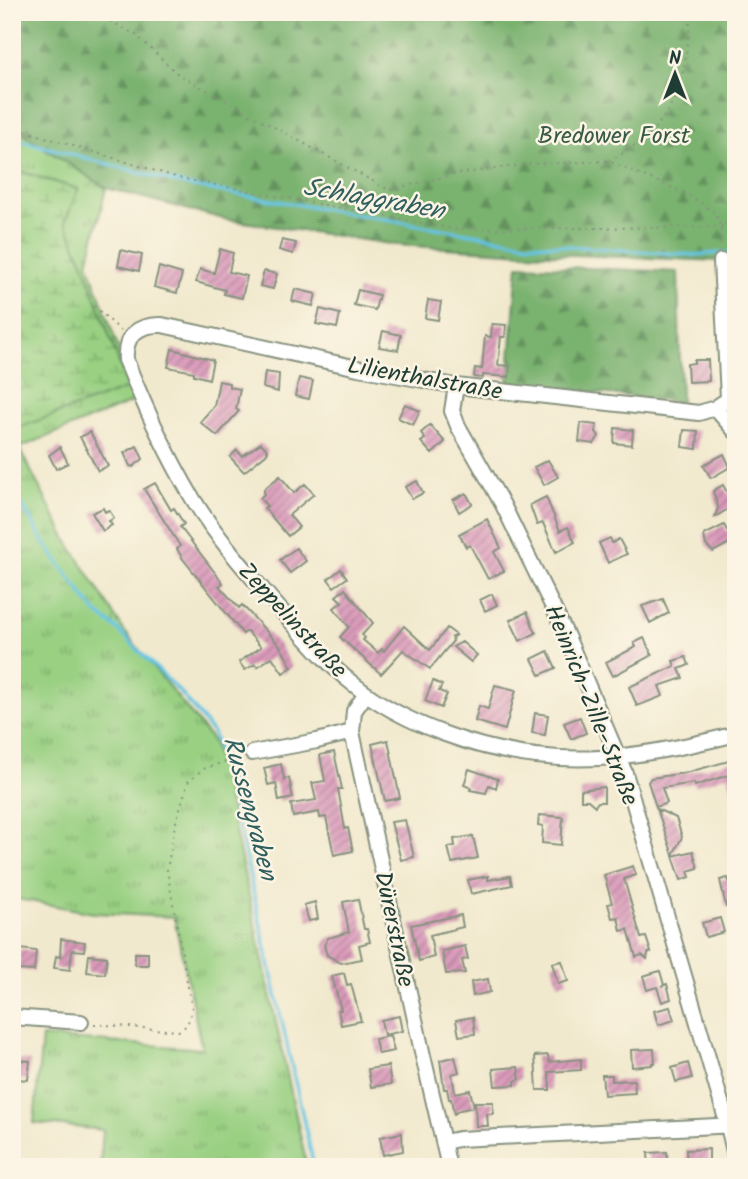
<svg xmlns="http://www.w3.org/2000/svg" width="748" height="1179" font-family="Kalam,sans-serif">
<style>
.grass{fill:url(#grass-tufts);stroke:#5c865b;stroke-width:2}
.forest{fill:url(#forest-firs);stroke:#4c7852;stroke-width:2}
.wetland{fill:url(#wetland-marsh);stroke:#5c865b;stroke-width:2}
.lines{fill:none;stroke-linecap:round;stroke-linejoin:round}
.stream{stroke:#65c4e4;stroke-width:3.5}
.building{fill:url(#building-hatch)}
.minor-casing{stroke:#889380;stroke-width:18}
.path{stroke:#889380;stroke-width:2;stroke-dasharray:2 5;stroke-linecap:butt}
.minor{stroke:#fff;stroke-width:14}
.labels{text-anchor:middle;stroke-width:5;stroke-linejoin:round;paint-order:stroke}
.park-label{font-size:24px;fill:#375a44;stroke:#fcf5e5}
.street-label{font-size:24px;fill:#1f3d34;stroke:#fcf5e5}
.water-label{font-size:26px;font-style:italic;fill:#305f60;stroke:#fcf5e5}
</style>
<defs>
<pattern id="grass-tufts" width="24" height="20" patternUnits="userSpaceOnUse" patternTransform="scale(1.75)"><rect width="24" height="20" fill="#99d082"/><path d="M3 7l-1-3M5 7V3M7 7l1-3M15 17l-1-3M17 17v-4M19 17l1-3" fill="none" stroke="#7caa6b"/></pattern>
<pattern id="forest-firs" width="22" height="20" patternUnits="userSpaceOnUse" patternTransform="scale(1.75)"><rect width="22" height="20" fill="#7ab270"/><path d="M5 1l3.5 6h-7zM16 11l3.5 6h-7z" fill="#63925d"/></pattern>
<pattern id="wetland-marsh" width="20" height="14" patternUnits="userSpaceOnUse" patternTransform="scale(1.75)"><rect width="20" height="14" fill="#99d082"/><path d="M1 5h8M5 5V1M11 12h8M15 12V8" fill="none" stroke="#7caa6b"/></pattern>
<pattern id="building-hatch" width="6" height="6" patternUnits="userSpaceOnUse" patternTransform="scale(1.75)"><rect width="6" height="6" fill="#da9aba"/><path d="M-1 1l2-2M0 6l6-6M5 7l2-2" fill="none" stroke="#b07f98"/></pattern>
</defs>
<rect width="100%" height="100%" fill="#fcf5e5"/>
<filter id="ink" filterUnits="userSpaceOnUse"><feTurbulence type="fractalNoise" baseFrequency=".0143" numOctaves="2"/><feDisplacementMap in="SourceGraphic" scale="14" xChannelSelector="R" yChannelSelector="G"/><feConvolveMatrix kernelMatrix="1 2 1 2 8 2 1 2 1" color-interpolation-filters="sRGB"/></filter>
<filter id="wash" filterUnits="userSpaceOnUse"><feTurbulence type="fractalNoise" baseFrequency=".00686" numOctaves="4" result="noise"/><feDisplacementMap in="SourceGraphic" scale="28" xChannelSelector="R" yChannelSelector="G"/><feGaussianBlur stdDeviation="1.57" result="paint"/><feColorMatrix in="noise" values="0 0 0 0 0 0 0 0 0 0 0 0 0 0 0 0 0 1.4 0 .05"/><feComposite in="paint" operator="in"/></filter>
<g filter="url(#wash)">
<rect width="100%" height="100%" fill="#f1e9cd"/>
<path class="grass" d="M12,127L106,188L88,263L137,400L19,448L68,542L125,632L212,740L223,775L307,1167H100L103,1130L34,1123L42,1037L202,1049L174,917L94,913L12,898V421L15,429L128,387L83,262L65,222L78,189L12,169Z"/>
<path class="forest" d="M12,12H736V260L721,261L524,253L397,245L224,219L106,188L12,127Z
M518,265L678,272L681,402L508,383Z"/>
<path class="wetland" d="M12,169L78,189L65,222L83,262L128,388L15,429L12,421Z"/>
<g class="lines">
<path class="stream" d="M12,138L189,186L525,243L694,255L736,252
M12,482L19,499L45,544L96,613L115,627L181,693L213,733L228,777L314,1167"/>
</g>
<g id="blocks">
<path class="building" d="M282,240L296,243L293,254L279,250Z
M220,249L233,253L229,272L247,276L242,298L224,294L225,290L196,282L200,269L214,273Z
M121,250L142,255L139,271L118,266Z
M159,267L182,274L177,293L154,287Z
M264,271L277,274L273,289L260,286Z
M295,289L316,294L313,306L292,301Z
M358,290L379,295L375,310L354,305Z
M428,300L441,302L438,320L425,318Z
M320,309L340,314L337,328L316,324Z
M492,324L506,325L505,337H501L498,365L510,366L509,377L483,375V378L474,377L475,368L482,369L485,336L491,337Z
M383,331L401,335L398,350L379,347Z
M172,349L213,360L209,379L194,375V372L168,367Z
M694,360H708L709,381L688,382L687,364L694,363Z
M265,372L279,374L278,392L263,388Z
M299,378L313,381L309,399L295,396Z
M219,381L229,383V387L240,389L236,409L239,411L217,436L200,422L214,406Z
M405,404L420,411L413,425L398,418Z
M581,423L597,425L596,432L599,436L594,444L579,442Z
M430,425L445,442L432,454L421,442L425,439L421,433Z
M615,428L633,430L632,445L614,443Z
M684,430L698,431L697,449L682,447Z
M90,432L108,466L98,471L80,437Z
M261,443L268,451L266,454L244,472L230,457L237,450L242,456Z
M137,446L143,459L133,467L130,466L124,453Z
M60,447L68,463L56,469L49,455Z
M724,454L730,467L711,478L703,465Z
M548,460L558,477L544,485L534,467Z
M280,476L294,493L305,484L314,494L289,515L299,527L288,536L264,508L267,506L260,498L264,494V489Z
M417,481L423,493L412,499L405,487Z
M155,483L171,510L174,508L184,524L180,527L223,583L219,586L239,608L242,605L256,620L280,646L292,667L283,673L272,657L257,667L255,664L245,670L239,662L261,647L247,631L243,634L183,559L177,549L180,546L144,489Z
M723,485L728,494L736,490V504L715,517L718,507L713,491Z
M466,493L472,504L459,512L453,500Z
M546,497L560,531L568,527L575,542L556,552L543,523L537,525L530,505Z
M103,508L105,512L109,510L114,518L109,521L112,525L103,531L92,513Z
M487,519L501,548L494,552L504,571L488,579L470,545L466,547L459,534Z
M724,525L733,541L713,552L706,545L704,535Z
M610,538L612,543L619,539L627,554L608,563L599,543Z
M296,548L306,561L290,573L280,560Z
M341,569L347,578L334,587L328,579Z
M345,589L373,623L362,635L365,638L363,640L378,653L382,649L384,651L404,626L430,650L447,628L456,635L452,637L453,641L430,669L403,650L381,674L340,637L349,627L334,608L342,602L336,596Z
M492,594L497,605L485,611L480,600Z
M663,599L669,613L650,623L642,606Z
M527,612L536,633L520,641L510,620Z
M644,638L652,655L613,676L606,662L636,647L634,643Z
M462,642L477,655L471,662L453,647Z
M548,651L556,668L540,675L532,659Z
M686,657L689,665L679,669L683,678L659,686L663,696L637,706L629,687L675,666L673,661Z
M433,681L442,685L439,691L447,694L441,708L425,701Z
M495,685L516,690L505,730L475,721L479,706L488,709Z
M535,713L548,715L545,735L532,733Z
M580,717L586,733L571,739L564,723Z
M388,740L400,798L385,801L372,744Z
M334,752L342,789H338L345,829L348,828L353,851L334,855L326,817L320,818L319,812L293,817L291,804L316,800L312,783L325,781L320,755Z
M736,759V794H733L728,775L695,786L694,783L662,788L667,803L656,807L648,782L651,778L685,773Z
M281,764L284,779L289,778L293,798L279,801L276,783L268,785L264,768Z
M469,769L498,779L496,788L489,785L486,793L470,790L471,788L464,785Z
M604,787V802H598L595,806L588,800H581V790Z
M657,809L676,818L682,837L673,855Z
M539,815L563,817L561,845L542,843L543,826L538,825Z
M405,820L414,857L401,860L391,822Z
M473,836L478,858L452,863L448,847L455,846L454,839Z
M693,851L698,868L688,871L690,877L681,880L673,856Z
M633,866L636,875L624,879L641,938L646,937L651,952L648,953L647,959L642,955L636,957L628,929L621,931L618,917L612,918L608,904L612,903L604,875Z
M488,876V880L510,876L512,885L471,894L468,880Z
M728,878L729,881L732,880L736,905L726,907L720,880Z
M358,899L364,929H367L370,942L359,945L362,959L341,963L327,955L324,945L328,938L349,932L343,902Z
M315,902L318,919L309,921L304,905Z
M461,915L463,927L430,935L434,957L419,961L411,925Z
M720,918L724,932L706,937L702,923Z
M61,939L85,942L84,951L72,950L70,970L54,968L56,956L60,957Z
M465,946L468,959L462,960L465,973L446,974L442,951Z
M20,949L36,951L34,971L18,970Z
M135,953H148V965H135Z
M89,955L107,957L105,974L87,972Z
M562,961L568,981L558,984L552,963Z
M660,971L664,985L661,986L667,984L671,999L662,1002L657,987L647,990L643,976Z
M344,973L347,985L351,984L361,1021L341,1025L338,1010H341L332,976Z
M488,979L490,992L473,996L471,982Z
M670,1007L674,1020L658,1025L654,1011Z
M399,1016L402,1031L384,1035L381,1020Z
M473,1017L475,1034L459,1036L456,1020Z
M390,1036L394,1051L378,1054L375,1039Z
M654,1049L655,1063H652V1065L632,1067L631,1050Z
M548,1055L549,1062L581,1059V1070L549,1072L550,1090H537L535,1056Z
M455,1057L459,1072L452,1074L455,1093L470,1090L474,1107L460,1110L454,1114L451,1099H449L447,1089H444L440,1060Z
M19,1060L30,1061L28,1080L17,1079Z
M688,1063L692,1078L676,1082L672,1068Z
M388,1066L391,1084L371,1087L368,1069Z
M518,1067L520,1079L515,1081V1085L495,1086L493,1069Z
M602,1075H612V1081L634,1080L635,1093L604,1095Z
M475,1102H493V1114H487L488,1126H476Z
M402,1133L403,1151L383,1155L380,1137Z
M709,1149V1165L687,1166L686,1150Z
M667,1152L668,1167H649L648,1153Z"/>
</g>
</g>
<g filter="url(#ink)">
<use href="#blocks" fill-opacity="0" stroke="#889380" stroke-width="2"/>
<g class="lines">
<defs>
<path id="minor" d="M721,261L728,398
M456,386L452,411L458,426L503,505L566,634L625,773L728,1126L736,1160
M736,394L715,408L699,413L456,386L358,368L162,325C138,324 124,336 126,360C145,408 167,455 193,499C217,538 248,573 278,607C302,633 324,661 352,683C379,705 412,722 445,734C548,772 631,761 736,734
M715,408L736,432
M366,694L354,711L352,732L423,1056L449,1167
M252,753L317,741L352,732
M12,1017L81,1022
M444,1142L459,1139L736,1125"/>
</defs>
<use href="#minor" class="minor-casing"/>
<path class="path" d="M84,12L107,19L136,35L179,75L389,190L456,174L531,164L608,161L687,194L714,212L721,227L720,250
M12,127L179,178L454,229L721,227L736,219
M609,161C678,126 684,84 691,12
M725,224L736,214
M94,306L121,331
M94,1024L178,1031C188,1027 189,1020 192,1009L167,870L175,825L188,782L203,769L241,756"/>
<use href="#minor" class="minor"/>
</g>
</g>
<g class="labels">
<g class="park-label">
<text x="614" y="143">Bredower Forst</text>
</g>
<g class="street-label">
<text transform="translate(425 378) rotate(10)" y="8">Lilienthalstraße</text>
<text transform="translate(293 620) rotate(47)" y="8">Zeppelinstraße</text>
<text transform="translate(592 705) rotate(68)" y="8">Heinrich-Zille-Straße</text>
<text transform="translate(395 929) rotate(78)" y="8">Dürerstraße</text>
</g>
<g class="water-label">
<text transform="translate(374 198) rotate(10)" y="9">Schlaggraben</text>
<text transform="translate(251 808) rotate(75)" y="9">Russengraben</text>
</g>
</g>
<rect width="748" height="1179" fill="none" stroke="#fcf5e5" stroke-width="42"/>
<g transform="translate(675 74)" stroke="#fcf5e5" stroke-width="5" paint-order="stroke">
<path d="M0-5L12 26L0 18L-12 26Z" fill="#1f3d34"/>
<text y="-10" font-size="19" font-weight="bold" text-anchor="middle" fill="#1f3d34">N</text>
</g>
</svg>
